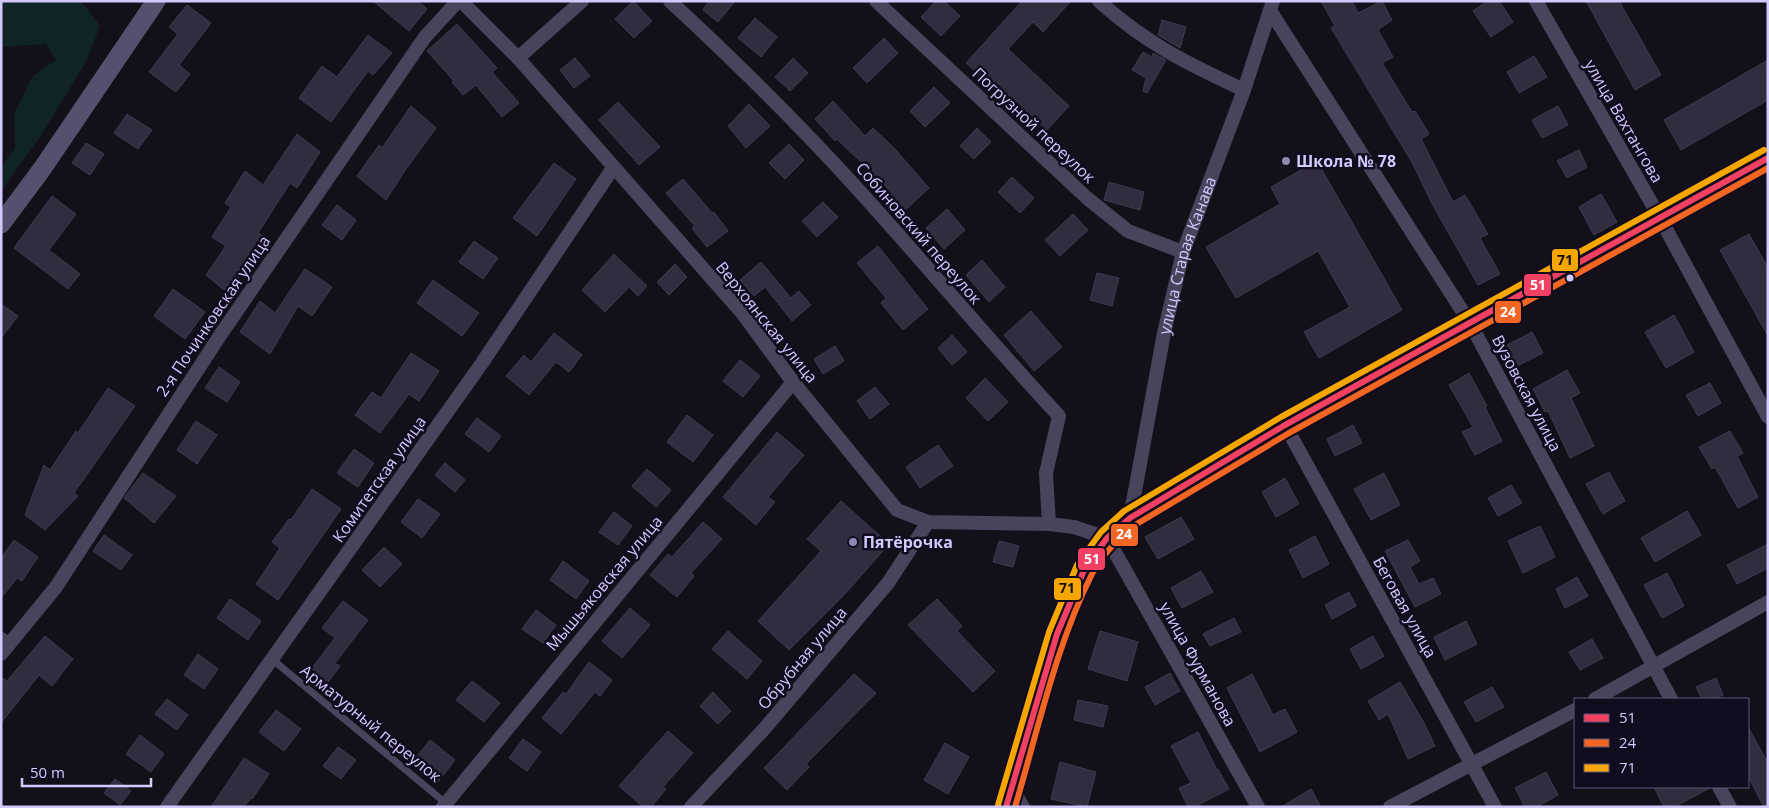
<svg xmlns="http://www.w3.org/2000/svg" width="1769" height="808" font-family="'Open Sans',sans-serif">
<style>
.green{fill:#102426}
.building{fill:#312c3e;stroke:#3f3a4f}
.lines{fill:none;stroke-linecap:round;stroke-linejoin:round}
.lane{stroke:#48445b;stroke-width:7}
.street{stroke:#48445b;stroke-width:14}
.secondary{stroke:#54516e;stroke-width:19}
.bus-1-casing{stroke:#110c1e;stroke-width:10}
.bus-2-casing{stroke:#110c1e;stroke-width:10}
.bus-3-casing{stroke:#110c1e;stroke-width:10}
.bus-1{stroke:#f24062;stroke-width:6}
.bus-2{stroke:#f26522;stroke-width:6}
.bus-3{stroke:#f7a600;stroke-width:6}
.poi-dot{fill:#9088af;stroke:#110c1e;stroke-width:2}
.bus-dot{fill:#d4c9ff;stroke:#110c1e;stroke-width:2}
.labels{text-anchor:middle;stroke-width:5;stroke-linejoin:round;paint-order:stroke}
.street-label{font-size:16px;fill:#d4c9ff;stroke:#110c1e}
.poi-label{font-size:16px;font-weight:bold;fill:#d4c9ff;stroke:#110c1e;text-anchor:start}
.line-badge{stroke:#110c1e;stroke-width:2}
.badge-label{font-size:14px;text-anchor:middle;font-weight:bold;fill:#fff}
.pale-badge-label{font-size:14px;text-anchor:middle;font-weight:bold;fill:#111}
</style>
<rect width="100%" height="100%" fill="#13101a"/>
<path class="green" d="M1,1H81L100,26L86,62L40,137L1,191V167L15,148L14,114L32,77L56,60L46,44L1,47Z"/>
<path class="building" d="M373,1H418L427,9L409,31Z
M633,1L652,21L634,38L615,19Z
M709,1H735L718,22L703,10Z
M936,1H944L960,16L941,36L921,17Z
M1022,1H1071L1043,32L1033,22L1008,49L1069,106L1047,130L1022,107L1019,110L984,76L982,77L966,63Z
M1321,1H1352L1358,13L1382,1L1392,20L1378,30L1393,57L1382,63L1412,112L1415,111L1429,134L1421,139L1453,202L1465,195L1488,234L1480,238L1500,274L1478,285L1431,202L1413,164L1331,28L1335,26Z
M1488,1H1499L1513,22L1491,37L1473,11Z
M1586,1H1619L1661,75L1635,90Z
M187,5L211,23L179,65L190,74L176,92L149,72L178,34L169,27Z
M755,18L777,37L761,57L738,38Z
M1162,20L1186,27L1180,48L1158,35Z
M457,24L497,68L492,72L519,103L502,117L476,85L463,95L452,82L454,81L427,51Z
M368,35L392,53L373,75L368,71L331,122L299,98L322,66L337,77Z
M884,38L898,53L867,83L853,68Z
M1143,52L1152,57L1153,53L1166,60L1147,93L1143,91L1146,78L1132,70Z
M1534,56L1547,77L1519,93L1507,72Z
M575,58L590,76L574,88L560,70Z
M793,58L808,73L790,91L775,77Z
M1768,60V100L1681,150L1664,120Z
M934,87L950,103L925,127L910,111Z
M833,101L865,136L873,128L895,149L929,188L902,213L882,191L887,187L837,139L835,141L815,119Z
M618,102L660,147L639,165L599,120Z
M749,104L770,126L746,148L728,126Z
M411,106L436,128L406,169L386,200L357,176L379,145L382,148Z
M1558,106L1568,125L1542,138L1532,120Z
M127,114L152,130L138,149L114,133Z
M977,128L991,142L974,159L960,146Z
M297,134L320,152L297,188L290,183L258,233L264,237L229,294L206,275L226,246L212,237L231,207L225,203L245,171L263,185Z
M86,143L104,154L90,175L72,163Z
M789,144L804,160L785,179L769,163Z
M1579,150L1587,167L1567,178L1557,161Z
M1317,161L1402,310L1319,358L1304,332L1350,307L1318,251L1236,298L1206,247L1280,204L1271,187Z
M554,163L576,179L537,236L513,218Z
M1012,177L1034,198L1020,213L998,192Z
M683,179L712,213L714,212L728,231L707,247L692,228L695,226L666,193Z
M1109,182L1144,192L1140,210L1104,200Z
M1601,194L1617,222L1594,235L1579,207Z
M52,196L76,214L49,250L80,274L68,289L14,248Z
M823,202L838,217L817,237L802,221Z
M337,205L356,220L342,240L322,225Z
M947,209L965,230L944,249L926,228Z
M1073,214L1088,230L1060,256L1045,240Z
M1749,234L1768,268V336L1720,250Z
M474,241L498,258L483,279L459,262Z
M878,246L928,309L903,330L881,303L886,298L857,263Z
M614,254L647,286L638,296L629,287L605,312L582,290Z
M982,260L1005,287L989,302L966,275Z
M761,262L791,298L799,291L811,305L792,321L765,287L754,296L740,280Z
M675,264L687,277L669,295L657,282Z
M305,269L332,287L312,316L298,306L270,354L240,332L260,301L275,313Z
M1097,273L1119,278L1112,306L1090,300Z
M433,280L479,313L462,336L417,303Z
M173,289L205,312L185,339L154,316Z
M1,304L18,316L1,338Z
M1031,311L1062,347L1034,371L1004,335Z
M1674,315L1694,352L1666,368L1645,332Z
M1532,332L1543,353L1513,368L1501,348Z
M554,333L582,355L569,372L556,362L529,395L506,376L524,355L531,362Z
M952,335L967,352L952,365L938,348Z
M835,346L844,361L823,374L814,359Z
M411,353L439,371L419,401L409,394L380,433L355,415L372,392L381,398Z
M740,360L760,376L743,397L723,381Z
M219,367L240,382L227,402L205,388Z
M1567,370L1580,393L1571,398L1594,446L1570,458L1548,411L1545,412L1533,389Z
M1469,373L1487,406L1485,407L1502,441L1475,455L1462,432L1473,427L1449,385Z
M985,378L1008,402L988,421L966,398Z
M1710,383L1721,403L1698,416L1686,395Z
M875,387L889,404L870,419L857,401Z
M108,388L135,406L74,493L78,496L45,530L25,515L44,465L50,470L76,431L78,433Z
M687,415L713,435L693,462L667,442Z
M477,418L501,436L489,452L465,434Z
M196,421L217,435L197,464L177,450Z
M1353,425L1362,443L1335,456L1327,439Z
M1730,431L1743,453L1737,456L1758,497L1738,508L1715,467L1712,469L1699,447Z
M777,432L804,455L768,497L775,502L756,525L723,497Z
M938,445L953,466L920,488L906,467Z
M354,449L374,463L358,487L337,473Z
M445,463L465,480L455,492L435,475Z
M647,469L671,490L656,507L632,486Z
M1609,472L1625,501L1603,514L1586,484Z
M143,473L176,496L154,523L124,498Z
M1384,473L1400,505L1371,520L1354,489Z
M1285,478L1299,504L1276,517L1262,492Z
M1511,485L1522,503L1498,516L1488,498Z
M312,489L341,509L278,600L256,584L280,548L272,542L289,519L291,520Z
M418,499L440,514L422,538L401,522Z
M841,501L889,544L844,595L789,650L758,621L821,551L807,539Z
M1687,511L1701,535L1655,562L1641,538Z
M614,512L632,526L618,545L599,532Z
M1181,517L1194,539L1158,559L1145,537Z
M703,522L722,539L691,573L694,576L677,597L650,575L668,554L672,557Z
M1540,526L1555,557L1523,573L1508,541Z
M104,535L132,555L121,570L93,551Z
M1315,536L1329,564L1303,578L1289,550Z
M14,540L38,557L22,581L17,578L1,598V558Z
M1408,540L1420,561L1410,567L1419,584L1433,578L1441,594L1415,607L1385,551Z
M999,541L1019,546L1013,567L993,562Z
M1768,544V568L1737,584L1727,565Z
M384,547L402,564L380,587L362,570Z
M563,561L589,581L576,599L550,580Z
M1201,571L1213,592L1182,608L1171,588Z
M1667,573L1684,606L1662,618L1644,585Z
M1577,577L1588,596L1565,608L1556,589Z
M1349,592L1356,606L1332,619L1325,605Z
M230,599L261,621L248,640L217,618Z
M937,599L962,626L957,631L995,671L973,692L908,625Z
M343,601L368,620L335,663L340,666L326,685L309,672L335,638L322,628Z
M630,608L650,625L622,658L602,641Z
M536,610L556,625L543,643L522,629Z
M1234,618L1241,632L1210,646L1203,634Z
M1466,621L1477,644L1445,660L1434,637Z
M728,631L762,661L747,679L712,649Z
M1100,631L1138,642L1127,681L1088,669Z
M45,636L73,659L52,686L39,675L1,723V677L7,681Z
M1373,636L1384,656L1361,669L1350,649Z
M1592,639L1603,658L1580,670L1569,652Z
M198,654L218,669L204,689L184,675Z
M589,662L612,680L600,696L595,692L561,734L542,718L563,692L566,694Z
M1170,673L1180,691L1155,705L1145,687Z
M854,674L876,693L806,764L809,767L787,790L764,768Z
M1252,674L1273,715L1285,709L1297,732L1260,752L1227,688Z
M1716,678L1723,695L1714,699H1702L1696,687Z
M472,681L500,703L484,722L456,700Z
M1400,682L1423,721L1435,746L1408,759L1388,714L1379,720L1368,701Z
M1492,687L1504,707L1476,722L1464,702Z
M713,692L731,711L718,724L700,706Z
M167,699L188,715L177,730L155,714Z
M1078,700L1108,706L1103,727L1074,720Z
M276,710L301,729L284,751L259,732Z
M1748,727L1768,763V807H1764L1748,776Z
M668,731L693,753L663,787L666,789L651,807H643L619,786Z
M1198,732L1217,770L1218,769L1229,789L1194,807H1188L1179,788L1191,783L1171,746Z
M140,735L164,754L151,772L126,754Z
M523,739L541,752L527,771L509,758Z
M430,740L455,760L437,783L412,763Z
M945,743L969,757L948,794L924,780Z
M338,747L356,760L341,779L323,766Z
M244,758L269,774L252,799L251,798L244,807H211Z
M1060,762L1096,772L1087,807L1051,799Z
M1546,772L1558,795L1537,807H1525L1515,788Z
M115,779L131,791L120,805L104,793Z
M1654,787H1710V788L1674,807H1664Z
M1311,789L1321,807H1281Z"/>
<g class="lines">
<path class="lane" d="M1,635L11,641
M273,660L448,805"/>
<g class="street">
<path d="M461,1L518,58L743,314L793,382L897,510L928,522L1049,524L1074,527L1107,538L1258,807"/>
<path d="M670,1C737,63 802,127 863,195C929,268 992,344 1059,416L1046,473L1049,524"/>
<path d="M876,1L1087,198L1128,231L1183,252"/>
<path d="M1099,1C1145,43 1188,64 1244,90"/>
<path d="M1536,1L1660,218L1768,417"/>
<path d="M1271,12L1470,323L1671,699"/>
<path d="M518,58L582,1"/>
<path d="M1285,425L1495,807"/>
<path id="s1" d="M1130,518L1164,333L1183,252L1244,90L1273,1"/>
<path d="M1,654L56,587L221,334L425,37L458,1"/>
<path d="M1595,699L1768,602"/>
<path d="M1719,787L1730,807"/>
<path d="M1012,788L1023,807"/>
<path d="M167,807L482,363L613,168"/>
<path d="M443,807L793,382"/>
<path d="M691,807L765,728L888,583L928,522"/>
<path d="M1390,807L1575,710"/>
</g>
<path class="secondary" d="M1,224L42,169L156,1
M1006,807L1057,634L1085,568L1107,538L1130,518L1285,425L1768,158"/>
<defs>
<path id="bus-1" d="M1006,807L1057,634L1085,568L1107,538L1130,518L1285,425L1768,158"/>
<path id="bus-2" d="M1015,807C1038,730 1056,645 1092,574C1102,554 1119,539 1135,525L1289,433L1768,168"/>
<path id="bus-3" d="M998,805L1049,632L1077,565L1101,532L1124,511L1281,417L1764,150"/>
</defs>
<use href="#bus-1" class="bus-1-casing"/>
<use href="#bus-2" class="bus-2-casing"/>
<use href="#bus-3" class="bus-3-casing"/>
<use href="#bus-1" class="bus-1"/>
<use href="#bus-2" class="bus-2"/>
<use href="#bus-3" class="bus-3"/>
</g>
<g class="poi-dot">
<circle cx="1286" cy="161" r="5"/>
<circle cx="853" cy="542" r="5"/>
</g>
<circle class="bus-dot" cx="1570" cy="278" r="4.5"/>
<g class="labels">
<g class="street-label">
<text transform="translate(1624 121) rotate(60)" y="6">улица Вахтангова</text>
<text transform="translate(1034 125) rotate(43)" y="6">Погрузной переулок</text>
<text transform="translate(919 233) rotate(49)" y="6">Собиновский переулок</text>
<text dy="6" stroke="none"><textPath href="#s1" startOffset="269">улица Старая Канава</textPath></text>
<text transform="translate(213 316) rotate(-56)" y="6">2-я Починковская улица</text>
<text transform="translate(767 322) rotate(51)" y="6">Верхоянская улица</text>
<text transform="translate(1527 393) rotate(62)" y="6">Вузовская улица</text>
<text transform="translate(379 479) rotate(-55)" y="6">Комитетская улица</text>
<text transform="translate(604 583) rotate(-50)" y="6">Мышьяковская улица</text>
<text transform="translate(1405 607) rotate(61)" y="6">Беговая улица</text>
<text transform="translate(802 658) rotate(-50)" y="6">Обрубная улица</text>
<text transform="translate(1198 664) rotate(61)" y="6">улица Фурманова</text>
<text transform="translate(371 723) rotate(39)" y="6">Арматурный переулок</text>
</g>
<g class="poi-label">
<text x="1296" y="167">Школа № 78</text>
<text x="863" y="548">Пятёрочка</text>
</g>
</g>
<g class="line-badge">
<rect x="1551" y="248" width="28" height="24" rx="5" fill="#f7a600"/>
<rect x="1523" y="273" width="29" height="24" rx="5" fill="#f24062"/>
<rect x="1494" y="300" width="28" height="24" rx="5" fill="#f26522"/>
<rect x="1110" y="523" width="29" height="24" rx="5" fill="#f26522"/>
<rect x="1077" y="547" width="29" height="24" rx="5" fill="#f24062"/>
<rect x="1053" y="577" width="29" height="24" rx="5" fill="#f7a600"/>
</g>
<g class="badge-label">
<text x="1538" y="290">51</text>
<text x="1508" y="317">24</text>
<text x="1124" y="539">24</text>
<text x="1092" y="564">51</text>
</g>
<g class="pale-badge-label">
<text x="1565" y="265">71</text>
<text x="1067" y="593">71</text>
</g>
<rect width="1769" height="808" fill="none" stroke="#d4c9ff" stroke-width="5"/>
<rect x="1574" y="698" width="175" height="90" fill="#110c1e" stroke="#5f5878"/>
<rect x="1584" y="714" width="25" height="8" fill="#f24062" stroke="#5f5878"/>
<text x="1619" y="723" font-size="15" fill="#d4c9ff">51</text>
<rect x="1584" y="739" width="25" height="8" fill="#f26522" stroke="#5f5878"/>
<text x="1619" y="748" font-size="15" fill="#d4c9ff">24</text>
<rect x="1584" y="764" width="25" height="8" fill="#f7a600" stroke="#5f5878"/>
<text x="1619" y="773" font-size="15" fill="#d4c9ff">71</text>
<path d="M22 778v8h129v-8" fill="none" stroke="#d4c9ff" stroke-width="2.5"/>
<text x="30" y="778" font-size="15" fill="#d4c9ff" stroke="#110c1e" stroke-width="4" paint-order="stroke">50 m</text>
</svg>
